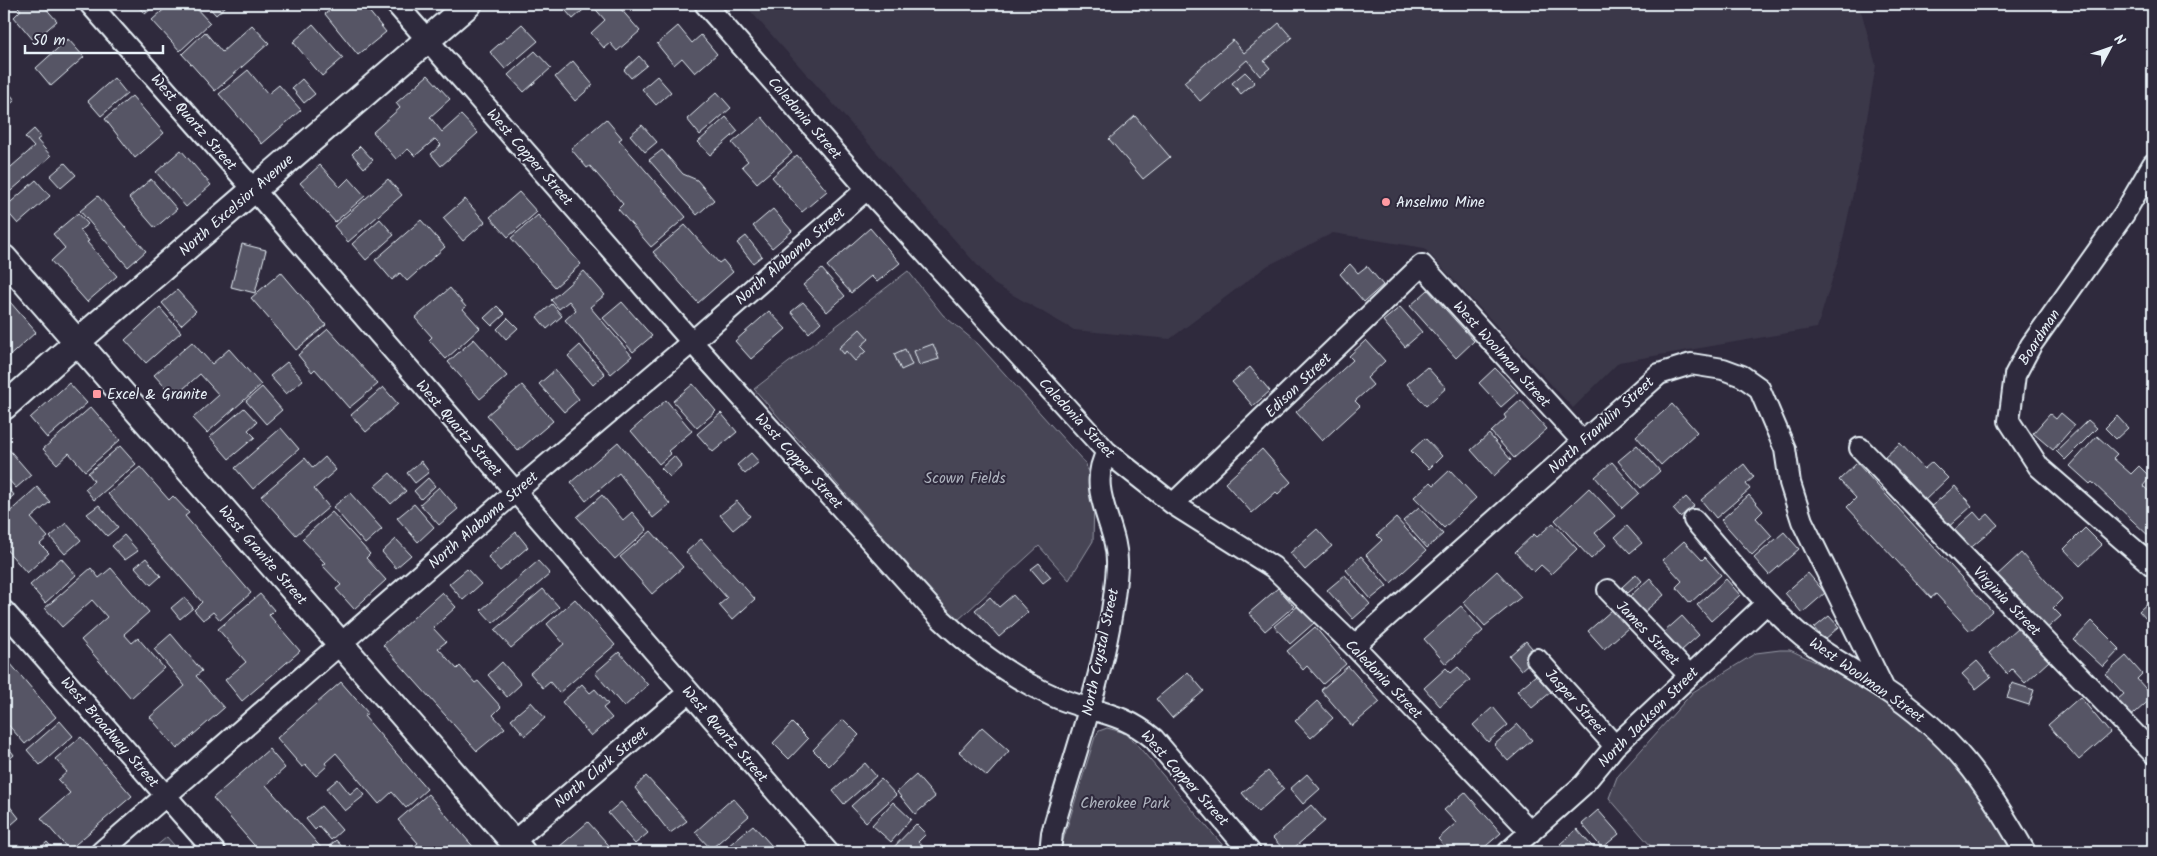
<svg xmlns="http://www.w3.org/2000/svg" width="2157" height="856" font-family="Kalam,sans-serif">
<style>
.built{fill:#3b3749}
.green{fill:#464455;stroke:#979aa6}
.building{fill:#575565;stroke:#e8f1f8}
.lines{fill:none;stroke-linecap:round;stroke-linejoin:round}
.minor-casing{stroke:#e8f1f8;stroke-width:24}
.tertiary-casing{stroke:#e8f1f8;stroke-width:29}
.minor{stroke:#2f2a3d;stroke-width:20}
.tertiary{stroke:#2f2a3d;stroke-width:25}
.poi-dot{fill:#ff9aa2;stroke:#2f2a3d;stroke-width:2}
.labels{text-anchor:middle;stroke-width:4;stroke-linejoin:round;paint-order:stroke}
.street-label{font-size:15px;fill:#e8f1f8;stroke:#2f2a3d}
.poi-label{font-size:15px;fill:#e8f1f8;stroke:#2f2a3d;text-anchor:start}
.park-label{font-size:15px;fill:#afb4bf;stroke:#2f2a3d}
</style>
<rect width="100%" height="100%" fill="#2f2a3d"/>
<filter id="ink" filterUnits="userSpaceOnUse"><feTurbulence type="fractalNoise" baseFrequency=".02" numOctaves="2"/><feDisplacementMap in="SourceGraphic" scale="10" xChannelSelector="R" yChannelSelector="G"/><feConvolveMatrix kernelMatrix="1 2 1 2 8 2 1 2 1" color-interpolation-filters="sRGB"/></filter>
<g filter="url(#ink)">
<path class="built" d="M744,4H1857L1862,14L1876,65L1858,171L1839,257L1817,328L1619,362L1573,408L1424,248L1333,233L1267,266L1170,339L1074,330L994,284Z"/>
<path class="green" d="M908,271L943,315L978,344L1086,464L1094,499L1093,541L1069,580L1039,546L957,621L754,389Z
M1780,650H1790L1824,666L1893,708L1936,743L1999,821L2015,852H1656L1609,798L1617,777L1693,692L1756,653Z
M1107,728L1122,732L1133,740L1225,848L1219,852H1061L1060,850L1095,737L1099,731Z
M167,837L180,852H149Z"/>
<path class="building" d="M15,4H42L57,21L34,41L14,17L21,10Z
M136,4H157L145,14Z
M170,4H192L210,23L180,51L152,20Z
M206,4H228L216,15Z
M337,4H363L386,32L358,55L325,14Z
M560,4H590L573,19Z
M591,4H622L619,7L640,31L617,51L610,43L604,48L591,33L605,20Z
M1140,4H1155L1146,11Z
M1279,23L1292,38L1264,61L1270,68L1260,76L1247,60L1200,101L1184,82L1233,40L1244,53Z
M313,24L343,58L322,76L293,42Z
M522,24L538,41L505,69L490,52Z
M252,25L269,43L215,91L182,54L205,32L222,52Z
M678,26L692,43L701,35L717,54L695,73L682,58L674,65L657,44Z
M68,39L84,57L51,86L36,68Z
M535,51L551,68L524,92L508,75Z
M639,56L647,65L631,78L624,70Z
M573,61L593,85L575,101L555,77Z
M248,70L268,94L279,85L301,110L262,144L219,94Z
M1245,72L1255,82L1241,94L1232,83Z
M428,75L450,99L430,117L442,132L461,115L478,133L441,166L431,154L441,145L435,139L415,156L408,149L396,159L373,132L400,108L396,103Z
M657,76L671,92L656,105L642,89Z
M114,78L127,94L101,116L88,101Z
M302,79L315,94L304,103L292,88Z
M4,87L15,100L4,110Z
M717,92L731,108L700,135L687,119Z
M132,96L164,133L135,158L105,119Z
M1135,116L1170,157L1143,179L1109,139Z
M726,117L738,131L710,155L698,142Z
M762,117L792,153L757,183L742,166L748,161L732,143Z
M606,119L622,138L619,140L686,217L651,247L618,209L623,204L590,166L587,168L571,149Z
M642,125L657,142L645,152L630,135Z
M34,129L41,137L37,140L51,156L4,197V173L34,147L25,137Z
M360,146L373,160L364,168L352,154Z
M181,150L211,185L186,207L156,172Z
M662,150L683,174L697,180L714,200L697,215L649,160Z
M797,155L827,191L802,212L772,177Z
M65,163L76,175L61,188L50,176Z
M320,165L340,187L349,178L365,196L335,222L300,183Z
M151,179L177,209L155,228L129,198Z
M388,179L402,195L348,242L334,226Z
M36,180L50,196L18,224L4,208Z
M519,192L537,212L508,237L490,217Z
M98,196L146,251L128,267L80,211Z
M465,199L485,222L463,241L443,218Z
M773,209L792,231L772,248L753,226Z
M78,213L88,224L80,230L89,241L87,242L117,276L87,302L51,261L65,248L53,234Z
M538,215L581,264L555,287L511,238Z
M380,219L394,235L366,260L352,244Z
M421,220L445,247L407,281L400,273L392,280L375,260Z
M685,225L719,263L723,260L733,272L698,303L653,252Z
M870,228L900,263L877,282L871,276L851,293L827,266Z
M746,236L762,256L753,263L737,243Z
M242,244L266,250L255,293L231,287Z
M1350,264L1358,273L1367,266L1383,285L1364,302L1340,274Z
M822,269L845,296L827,312L803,285Z
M584,271L605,295L590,307L632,356L611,374L565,320L576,310L569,301L559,309L551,300Z
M281,272L326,325L296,350L251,298Z
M450,288L466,307L463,309L480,328L446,359L429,340L432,337L415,318Z
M177,290L196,311L181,325L162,303Z
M1428,290L1474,341L1456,358L1410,306Z
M4,295L36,332L4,361Z
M622,302L652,336L633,352L603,318Z
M803,302L821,322L809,333L791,312Z
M552,304L562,316L547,329L537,317Z
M497,306L505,314L492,326L484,318Z
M1400,307L1422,332L1405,347L1383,321Z
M160,308L181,332L146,363L125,340Z
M769,311L786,329L751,359L735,341Z
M508,318L518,328L506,339L497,329Z
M328,329L378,384L349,408L315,369L312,372L298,355Z
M860,329L869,339L861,346L866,351L855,361L846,351L844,354L839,348Z
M474,339L507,376L480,399L448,362Z
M1366,340L1385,361L1367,378L1373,385L1355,401L1360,406L1322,441L1296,412L1353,360L1349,356Z
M192,342L212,364L229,349L261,385L207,433L193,418L219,395L200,374L174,397L154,375Z
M933,344L939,359L919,365L914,351Z
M580,345L605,374L593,385L568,356Z
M905,349L912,365L901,370L894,354Z
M287,362L303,380L286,394L270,376Z
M1250,367L1270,391L1253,406L1232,382Z
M1427,367L1446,388L1426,406L1407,384Z
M1495,368L1518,392L1501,407L1479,383Z
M555,370L579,399L564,412L539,384Z
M69,383L87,403L47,438L30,418Z
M693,384L716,411L697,428L673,401Z
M522,385L553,421L518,451L487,415Z
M262,387L282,410L266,424L246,401Z
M383,387L398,404L366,432L351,415Z
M666,400L692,431L668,451L671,454L659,464L631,431Z
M1521,400L1547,429L1514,458L1491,432L1506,418L1504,415Z
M1672,404L1697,432L1661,465L1636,436Z
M91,407L120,440L85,471L69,453L57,464L43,449Z
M244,408L257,422L248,430L255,437L229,459L210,437Z
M721,413L737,432L713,452L697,434Z
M2061,413L2075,425L2053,450L2033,433L2050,414L2056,419Z
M2117,416L2128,428L2116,439L2105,428Z
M2088,420L2097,428L2065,460L2056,451Z
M281,428L299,449L253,489L235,468Z
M1489,434L1511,460L1494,476L1471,450Z
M2097,436L2117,454L2113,458L2131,474L2139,466L2150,477L2143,486L2152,494L2153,492V540L2092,482L2090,484L2070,466Z
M1425,438L1442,456L1429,469L1411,451Z
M618,442L670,504L653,518L619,473L586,501L571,482Z
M1900,443L1924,469L1932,462L1948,478L1922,503L1882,460Z
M1637,445L1660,471L1641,488L1618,461Z
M6,446L31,475L16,488L4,475V448Z
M120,446L136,464L94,500L85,489L94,481L88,473Z
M1262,449L1291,482L1278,494L1276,492L1252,513L1225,483Z
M751,453L759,462L745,474L737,465Z
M674,456L682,466L670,477L661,468Z
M325,457L336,470L314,489L329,507L296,535L261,496L305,458L313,468Z
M421,461L429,472L415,483L407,473Z
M1612,462L1639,493L1622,508L1595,477Z
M1857,463L1992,611L1970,631L1936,594L1931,598L1847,507L1856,498L1839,480Z
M1744,464L1754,477L1746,484L1750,489L1716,518L1701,500Z
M140,467L169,500L173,496L189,513L185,516L251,593L220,620L213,612L203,620L194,610L202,602L108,494Z
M1450,470L1476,498L1444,528L1414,497L1431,482L1434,485Z
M390,473L406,491L391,504L375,486Z
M428,478L435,486L421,499L414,491Z
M4,482L14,495L4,504Z
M1955,486L1972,506L1946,529L1928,509Z
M37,487L50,502L31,518L48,537L40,544L49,553L27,573L4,547V517Z
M439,487L458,509L439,525L420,504Z
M1589,488L1615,516L1595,533L1606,545L1591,559L1555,520Z
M350,493L382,529L365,544L333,507Z
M602,495L623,520L632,512L647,530L615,559L577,517Z
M1749,495L1763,511L1756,518L1772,536L1752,555L1721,520Z
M1686,497L1694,506L1680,517L1673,509Z
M737,501L750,516L733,530L720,515Z
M414,504L434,527L418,542L397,518Z
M99,505L118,527L107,536L87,514Z
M1419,507L1443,534L1427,548L1403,521Z
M332,512L370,554L366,558L386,580L354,609L336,589L341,585L322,565L325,563L302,539Z
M1974,512L1981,520L1988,514L1998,525L1967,551L1951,533Z
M1396,518L1426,551L1391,583L1366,555L1382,540L1377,535Z
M66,523L81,540L65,554L50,537Z
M1553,523L1577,549L1551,574L1541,565L1534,572L1515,552L1534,534L1537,537Z
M1627,526L1642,543L1630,553L1615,537Z
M2085,528L2102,545L2080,566L2064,549Z
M1317,529L1332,546L1305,570L1290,553Z
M651,531L683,567L652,594L620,557Z
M516,532L528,547L500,571L488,557Z
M1784,532L1799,549L1769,575L1754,558Z
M124,535L138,551L125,560L112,546Z
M396,539L411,555L396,568L382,552Z
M701,539L755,599L732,620L719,605L727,598L686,552Z
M1684,541L1702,560L1705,557L1721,575L1690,603L1676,587L1682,581L1663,560Z
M2021,553L2062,599L2053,608L2061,616L2043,632L1994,578Z
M1361,556L1387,586L1371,599L1346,570Z
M61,558L76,575L45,603L30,585Z
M146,558L161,576L151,585L135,567Z
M538,561L550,574L493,623L481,610Z
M1039,563L1051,577L1043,583L1031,569Z
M91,568L99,578L111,568L149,612L124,634L132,643L138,638L164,668L131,698L81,640L107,617L92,600L62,627L45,608Z
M467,569L481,584L463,600L449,584Z
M1497,571L1521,597L1485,626L1463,602Z
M1808,573L1825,593L1802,613L1785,593Z
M1636,574L1642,581L1628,593L1622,587Z
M1345,575L1370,604L1353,619L1327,590Z
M1650,578L1664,595L1643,613L1629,597Z
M1726,579L1740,595L1711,621L1697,605Z
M1278,588L1294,606L1265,631L1249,613Z
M543,589L559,607L511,648L495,630Z
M442,592L456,607L433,628L446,642L438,648L457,669L460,666L475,683L478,681L501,707L493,715L505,728L477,751L383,645Z
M260,594L274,610L269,615L300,651L242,701L225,680L246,662L218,629Z
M1013,595L1028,612L999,637L975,610L990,597L999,607Z
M184,597L193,608L180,619L171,608Z
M2153,598V627L2139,611Z
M575,599L615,645L559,693L550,682L543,688L530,673L564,644L547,624Z
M1299,605L1314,623L1290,644L1274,626Z
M1461,606L1483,631L1446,664L1424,639Z
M1612,610L1628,628L1604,649L1588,631Z
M1682,616L1699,635L1681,651L1664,632Z
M1829,616L1839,627L1824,640L1814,628Z
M2092,621L2120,649L2103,667L2074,640Z
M1315,627L1346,664L1323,684L1307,666L1303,670L1287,651Z
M2018,627L2049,661L2025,683L2012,669L2007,674L1989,653Z
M171,634L202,671L196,676L224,708L177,749L150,717L185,686L154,649Z
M1526,641L1538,655L1521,670L1509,656Z
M619,652L648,685L624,707L595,673Z
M4,656L56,717L25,744L4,720Z
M2126,656L2142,674L2137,679L2153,697L2127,720L2112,704L2124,694L2106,674Z
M1977,661L1991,677L1976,689L1962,674Z
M502,662L521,684L507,697L488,675Z
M1348,666L1380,702L1352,726L1321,690Z
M1458,667L1470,680L1440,706L1424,688L1446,668L1451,673Z
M1188,672L1204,691L1172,718L1156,699Z
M1536,675L1551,692L1532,708L1517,691Z
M341,682L368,713L364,716L427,789L406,808L392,792L379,804L336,753L325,763L327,766L316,776L306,765L302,767L277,738Z
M2012,683L2034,690L2029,705L2007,698Z
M582,684L590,693L595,689L608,704L603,708L612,718L591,736L562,702Z
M2080,697L2110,733L2079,760L2048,725Z
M1317,701L1333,718L1311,738L1295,721Z
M531,702L545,718L525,736L511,719Z
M1493,707L1508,725L1488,742L1473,725Z
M843,719L859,735L829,766L813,750Z
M60,721L73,736L40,765L27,750Z
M792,723L808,739L789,759L773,743Z
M1518,724L1532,740L1508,761L1494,745Z
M982,727L1009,751L987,776L959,752Z
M81,737L132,796L69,850L41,818L70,793L58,780L67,772L55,759Z
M6,744L14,755L4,764V746Z
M269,749L285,768L266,785L324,851L336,840L347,852H260L213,798Z
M865,763L876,776L844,804L833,791Z
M1268,771L1284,789L1258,812L1242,793Z
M1307,774L1320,789L1303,804L1290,789Z
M916,775L935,797L915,814L897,792Z
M646,776L687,821L670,833L635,788Z
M338,779L350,794L358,787L365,795L345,811L326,789Z
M881,779L896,795L866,822L851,806Z
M1465,792L1501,833L1479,852H1450L1438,839L1456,823L1444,810Z
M428,794L476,850L474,852H407L418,843L398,820Z
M733,798L749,816L711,849L695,832Z
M621,802L648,833L635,844L608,813Z
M893,802L911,819L891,842L872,825Z
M8,804L19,818L4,831V808Z
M1311,805L1325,821L1289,852H1286L1273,838Z
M321,806L342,830L331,840L319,826L315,830L306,819Z
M1598,810L1619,834L1602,848L1582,824Z
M588,822L615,852H564L559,847Z
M916,824L926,834L918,842L929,852H889Z
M753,825L772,846L770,848L774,852H721Z
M1577,829L1597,852H1567L1560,844Z
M4,838L12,848L6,852H4Z
M47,842L56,852H36Z
M19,845L25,852H10Z"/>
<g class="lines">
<defs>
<path id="minor" d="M90,4L254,190L828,852
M396,4L692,342L940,618C973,649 1010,677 1053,696C1091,713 1120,710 1154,739L1250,852
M705,4L867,189L1107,452L1173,504L1273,567L1354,646L1531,832
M2153,164L2124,214L2031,345L2015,375L2009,421L2039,467L2153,566
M1860,448L2153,753
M1173,504L1422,265L1583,442
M1694,520C1727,558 1759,598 1797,632C1822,654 1854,670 1882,688C1952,734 1985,781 2025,852
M1608,590L1689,675
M4,611L215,852
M1354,646L1659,374L1691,364L1723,369L1742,376L1759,388L1785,449L1790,483L1802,521L1884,689
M1537,659L1615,746
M513,842L689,692
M101,852L515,492L692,342L867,189
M1050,852L1052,833C1076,748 1112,654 1117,566C1119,525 1085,492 1107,452
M1508,852L1583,785L1615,746L1767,603"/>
<path id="tertiary" d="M4,258L522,852
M4,407L77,342L469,4"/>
</defs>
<use href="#minor" class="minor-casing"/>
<use href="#tertiary" class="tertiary-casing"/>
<use href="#minor" class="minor"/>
<use href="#tertiary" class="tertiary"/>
</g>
</g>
<g class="poi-dot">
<circle cx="1386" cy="202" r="5"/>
<rect x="92" y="389" width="10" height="10" rx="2.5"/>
</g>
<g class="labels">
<g class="street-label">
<text transform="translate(805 118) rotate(49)" y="5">Caledonia Street</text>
<text transform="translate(194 122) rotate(49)" y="5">West Quartz Street</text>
<text transform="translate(530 157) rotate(49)" y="5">West Copper Street</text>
<text transform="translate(236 205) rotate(-41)" y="5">North Excelsior Avenue</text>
<text transform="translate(790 256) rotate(-41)" y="5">North Alabama Street</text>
<text transform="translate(2039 337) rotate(-57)" y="5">Boardman</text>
<text transform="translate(1502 354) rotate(48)" y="5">West Woolman Street</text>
<text transform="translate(1298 385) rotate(-44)" y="5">Edison Street</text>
<text transform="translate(1077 418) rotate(47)" y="5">Caledonia Street</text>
<text transform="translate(1601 425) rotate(-42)" y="5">North Franklin Street</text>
<text transform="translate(459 428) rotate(49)" y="5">West Quartz Street</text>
<text transform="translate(799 461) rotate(48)" y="5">West Copper Street</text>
<text transform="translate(483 520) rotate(-41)" y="5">North Alabama Street</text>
<text transform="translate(263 555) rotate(49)" y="5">West Granite Street</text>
<text transform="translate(2007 601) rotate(46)" y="5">Virginia Street</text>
<text transform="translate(1648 633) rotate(46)" y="5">James Street</text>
<text transform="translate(1100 652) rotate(-78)" y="5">North Crystal Street</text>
<text transform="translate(1384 679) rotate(46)" y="5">Caledonia Street</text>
<text transform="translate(1867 680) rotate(35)" y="5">West Woolman Street</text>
<text transform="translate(1576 702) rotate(48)" y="5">Jasper Street</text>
<text transform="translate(1648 717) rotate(-45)" y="5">North Jackson Street</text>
<text transform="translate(110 732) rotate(49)" y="5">West Broadway Street</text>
<text transform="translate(725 734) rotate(49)" y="5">West Quartz Street</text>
<text transform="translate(601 767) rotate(-40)" y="5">North Clark Street</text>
<text transform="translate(1185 778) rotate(48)" y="5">West Copper Street</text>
</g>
<g class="poi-label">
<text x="1396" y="207">Anselmo Mine</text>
<text x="107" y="399">Excel &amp; Granite</text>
</g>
<g class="park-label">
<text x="965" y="483">Scown Fields</text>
<text x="1125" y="808">Cherokee Park</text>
</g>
</g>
<rect width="2157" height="856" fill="none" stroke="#2f2a3d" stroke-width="20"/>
<rect x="10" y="10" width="2137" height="836" fill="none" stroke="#e8f1f8" stroke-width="2" filter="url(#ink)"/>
<g transform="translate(2110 48) rotate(49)" stroke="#2f2a3d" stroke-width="4" paint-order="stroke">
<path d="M0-4L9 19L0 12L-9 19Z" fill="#e8f1f8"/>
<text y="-8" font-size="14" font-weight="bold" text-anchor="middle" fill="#e8f1f8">N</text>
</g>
<path d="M25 45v8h138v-8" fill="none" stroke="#e8f1f8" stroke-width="2.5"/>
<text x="32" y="45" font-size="15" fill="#e8f1f8" stroke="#2f2a3d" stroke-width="4" paint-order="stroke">50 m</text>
</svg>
